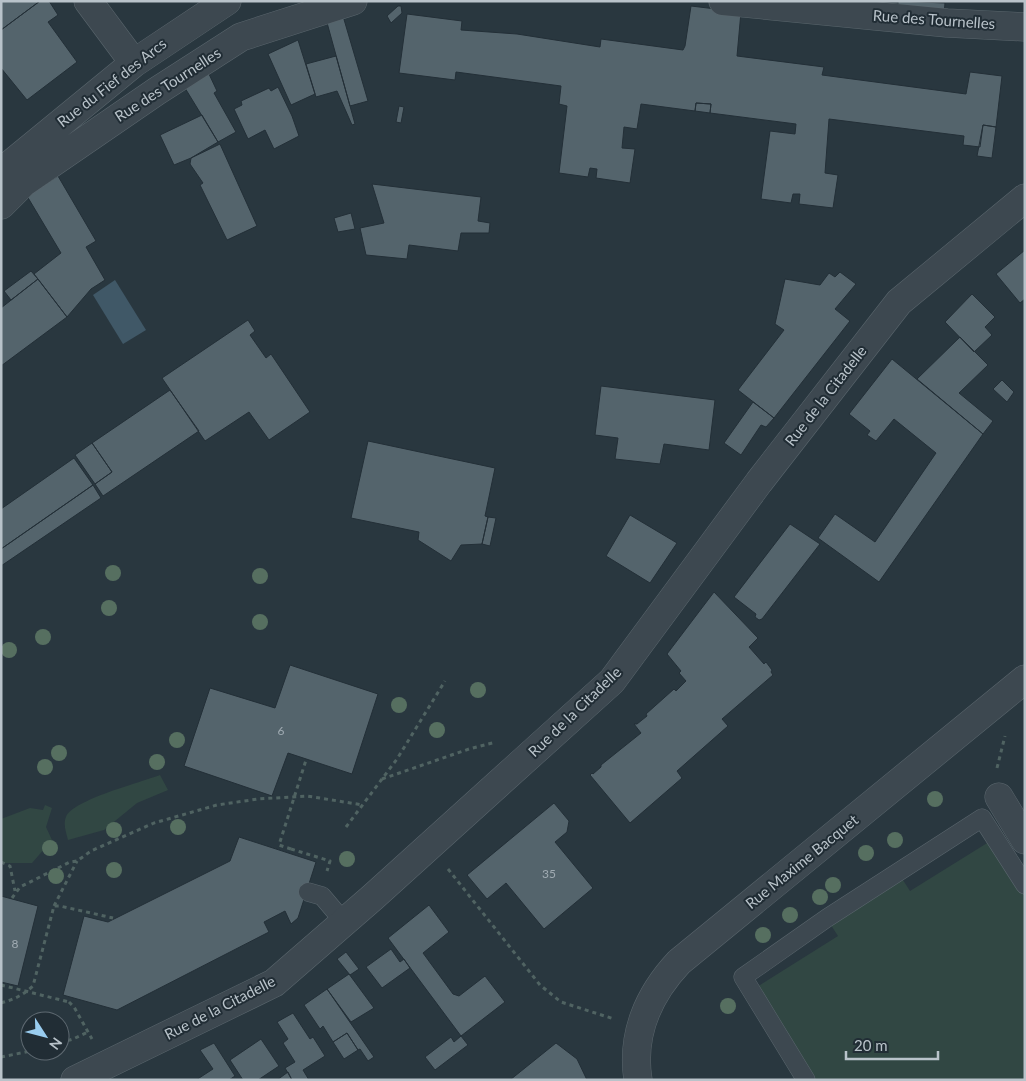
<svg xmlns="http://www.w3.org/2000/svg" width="1026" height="1081" font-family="Lato,sans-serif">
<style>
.green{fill:#314743}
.water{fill:#405867}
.building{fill:#54646c;stroke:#232f37}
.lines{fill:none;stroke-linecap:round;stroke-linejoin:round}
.lane-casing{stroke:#5a666d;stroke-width:19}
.street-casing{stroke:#5a666d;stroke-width:29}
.path{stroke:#506362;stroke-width:3;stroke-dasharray:4 4;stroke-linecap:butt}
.lane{stroke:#3d4850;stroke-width:18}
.street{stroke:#3d4850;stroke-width:28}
.path-bridge{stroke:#506362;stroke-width:3;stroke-dasharray:4 4;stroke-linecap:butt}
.tree{fill:#566f60}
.labels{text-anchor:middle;stroke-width:4;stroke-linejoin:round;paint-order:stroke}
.number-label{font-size:12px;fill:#a0abb2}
.street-label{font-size:15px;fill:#b9c3ca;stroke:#212d35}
</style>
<rect width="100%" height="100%" fill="#29373f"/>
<path class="green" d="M160,775L168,790L137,803L104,830L68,840C66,832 63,824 66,817C72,800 142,782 160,775Z
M45,805L52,808L46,827L52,840L32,863H1V819L30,808L43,810Z
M992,840L1025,893V1080H813L757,987L838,936L829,922L901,877L910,891Z"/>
<path class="water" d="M115,280L146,330L123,344L93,295Z"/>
<path class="building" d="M1,1H40L1,30Z
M40,1H49L58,15L48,22L77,62L27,100L1,68V30Z
M898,1L945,3L944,15L898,12Z
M398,6H401L402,13L391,23L387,16Z
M691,6L741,12L737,56L824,67L822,75L966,94L970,72L1002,76L996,127L983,125L980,147L963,145L964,136L829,119L825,173L838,175L833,208L799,204L800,194H793L791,203L761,199L770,131L795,134L796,124L710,113L711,104L696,103L695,111L641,104L637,129L624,127L622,148L635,149L630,183L596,178L597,169L590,168L588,177L559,173L567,106L559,104L561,86L456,72L455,80L399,73L407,14L462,21L461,30L517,34L600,47L601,39L683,50L685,46Z
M343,16L368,101L350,106L326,19Z
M298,40L315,94L291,105L268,54Z
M336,56L350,106L355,124L352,125L337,91L316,97L306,64Z
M209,74L217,91L214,93L236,132L218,142L185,88Z
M278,87L292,116L299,136L274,149L265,130L248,139L234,109L242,105L241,101L269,88L271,91Z
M696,103L711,104L710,113L695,111Z
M399,106L404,107L401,123L396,122Z
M202,115L218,142L191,158L174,165L160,135Z
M983,125L996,127L992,158L977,156Z
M220,144L257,226L227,240L200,185L203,183L190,164L191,158Z
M58,176L96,241L86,247L105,280L91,289L67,317L34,274L61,253L27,196Z
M372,184L481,197L478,221L490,223L489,233H461L458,251L409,245L407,259L366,255L360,228L384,223Z
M351,213L355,229L338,232L334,218Z
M1025,250V299L1020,303L996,274Z
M31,271L38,279L11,300L4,291Z
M840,272L856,284L835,309L850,321L774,418L738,390L784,330L775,324L785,279L820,285L829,273L835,277Z
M38,279L67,317L1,366V308Z
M972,294L995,317L985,327L992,335L974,352L945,322Z
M248,320L255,331L250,335L266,358L271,354L310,412L269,440L249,412L205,441L162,378Z
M960,337L988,365L959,393L993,421L983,434L917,379Z
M892,359L983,434L879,582L818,538L835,514L875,542L936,453L894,419L876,441L867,435L870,431L849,414Z
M1002,380L1014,392L1007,402L993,389Z
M601,386L715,400L709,450L664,444L660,464L615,459L618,438L595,435Z
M170,390L199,431L103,496L95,484L112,472L92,443Z
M753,402L774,418L766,427L761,425L741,455L724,443Z
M368,441L495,468L485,516L488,517L482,544L461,545L451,561L418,540L419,532L351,518Z
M92,443L112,472L95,484L75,455Z
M74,458L93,485L1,549V509Z
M93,485L101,498L1,566V549Z
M630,515L677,543L650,583L606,556Z
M488,517L496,518L490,546L482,544Z
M790,524L820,544L762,619L759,620L755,617L756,614L734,597Z
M714,592L758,638L749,647L764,664L766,662L772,670L771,672L773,675L722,719L728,726L677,771L682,778L630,823L590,775L592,773L593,774L601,767V765L641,733L634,724H637L647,716L646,714L674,689L676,691L686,681L679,673L681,671L667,654Z
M290,665L378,694L352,774L288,753L272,796L184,766L210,688L275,708Z
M554,803L569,821L567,832L555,842L593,888L544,929L506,883L487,899L467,875Z
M239,837L316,862L298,918L291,924L285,911L264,922L269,932L117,1010L63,995L84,916L108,922L230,861Z
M1,896L38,906L18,986L1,982Z
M429,905L449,932L423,953L453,994L459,996L485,976L505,1002L461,1036L388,938Z
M391,949L400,962L404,959L410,968L382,988L366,967Z
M346,952L359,969L350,975L337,959Z
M349,974L374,1008L351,1022L327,989Z
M327,989L374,1057L368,1061L360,1049L358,1050L347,1033L333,1042L323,1026L320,1029L304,1005Z
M293,1013L310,1039L313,1037L325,1056L303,1070L309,1080H292L285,1068L295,1062L283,1043L288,1039L277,1022Z
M347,1033L358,1050L344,1059L333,1042Z
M461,1036L468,1045L435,1070L425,1057L451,1037L454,1042Z
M261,1039L279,1066L258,1080H243L230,1060Z
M214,1043L235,1076L229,1080H196L213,1069L200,1050Z
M556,1043L577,1059L587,1080H510Z
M288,1072L292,1080H277Z"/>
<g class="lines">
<defs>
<path id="lane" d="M308,892L322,896L344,922
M806,1080L743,977L827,918L982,818L1025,885"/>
<path id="street" d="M88,1L134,63
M723,1L947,23L1025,27
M1,172L134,63L227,1
M1,205L23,183L157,91L241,37L353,1
M999,797L1025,840
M75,1080L274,983L373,897L612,681L759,482L899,302L1025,198
M638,1080C631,1035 648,995 679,962L1025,679"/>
</defs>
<use href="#lane" class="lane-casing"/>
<use href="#street" class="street-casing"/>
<path class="path" d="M997,768L1005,736
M382,779L469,749L496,742
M346,827L397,759L445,681
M291,849L330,861L327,871
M1,862L10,866L15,891
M448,869L540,985L561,1002L614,1019
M12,898L20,887L70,862L77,861L91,851L154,823L217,805L258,799L307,796L363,805
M54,906L77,861
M69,1002L74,1007L92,1039
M1,1003C15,999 23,995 33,986L54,906H60L113,918
M60,1043L73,1039L88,1032
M1,1057L31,1051"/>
<use href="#lane" class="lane"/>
<use href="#street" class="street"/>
<path class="path-bridge" d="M291,849L279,845L306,760
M1,985L69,1002"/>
</g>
<g class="tree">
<circle cx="113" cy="573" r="8"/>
<circle cx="260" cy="576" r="8"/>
<circle cx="109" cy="608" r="8"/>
<circle cx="260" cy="622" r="8"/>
<circle cx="43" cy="637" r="8"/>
<circle cx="9" cy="650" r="8"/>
<circle cx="478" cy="690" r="8"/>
<circle cx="399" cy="705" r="8"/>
<circle cx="437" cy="730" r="8"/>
<circle cx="177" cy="740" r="8"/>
<circle cx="59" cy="753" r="8"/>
<circle cx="157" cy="762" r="8"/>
<circle cx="45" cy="767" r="8"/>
<circle cx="935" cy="799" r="8"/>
<circle cx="178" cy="827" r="8"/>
<circle cx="114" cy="830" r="8"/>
<circle cx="895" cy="840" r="8"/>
<circle cx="50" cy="848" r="8"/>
<circle cx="866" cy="853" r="8"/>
<circle cx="347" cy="859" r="8"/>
<circle cx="114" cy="870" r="8"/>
<circle cx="56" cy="876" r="8"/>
<circle cx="833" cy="885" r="8"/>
<circle cx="820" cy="897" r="8"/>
<circle cx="790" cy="915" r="8"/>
<circle cx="763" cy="935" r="8"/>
<circle cx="728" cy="1006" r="8"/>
</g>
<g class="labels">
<g class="number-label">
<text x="281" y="735">6</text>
<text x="549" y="878">35</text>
<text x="15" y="948">8</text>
</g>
<g class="street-label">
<text transform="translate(934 20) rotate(4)" y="5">Rue des Tournelles</text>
<text transform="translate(112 83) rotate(-38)" y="5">Rue du Fief des Arcs</text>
<text transform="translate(168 85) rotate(-33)" y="5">Rue des Tournelles</text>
<text transform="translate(826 396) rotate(-52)" y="5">Rue de la Citadelle</text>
<text transform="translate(575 712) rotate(-44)" y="5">Rue de la Citadelle</text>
<text transform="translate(802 862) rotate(-39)" y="5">Rue Maxime Bacquet</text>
<text transform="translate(220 1008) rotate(-27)" y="5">Rue de la Citadelle</text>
</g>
</g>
<rect width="1026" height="1081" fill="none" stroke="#b9c3ca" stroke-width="5"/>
<g transform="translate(45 1036) rotate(126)"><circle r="24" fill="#212d35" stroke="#5e6971"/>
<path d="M0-4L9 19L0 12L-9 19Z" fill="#99ccef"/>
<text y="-8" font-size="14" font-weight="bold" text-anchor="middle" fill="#b9c3ca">N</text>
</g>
<path d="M846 1051v8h92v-8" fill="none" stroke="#b9c3ca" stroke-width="2.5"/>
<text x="854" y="1051" font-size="15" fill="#b9c3ca" stroke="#212d35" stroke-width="4" paint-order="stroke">20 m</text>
</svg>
